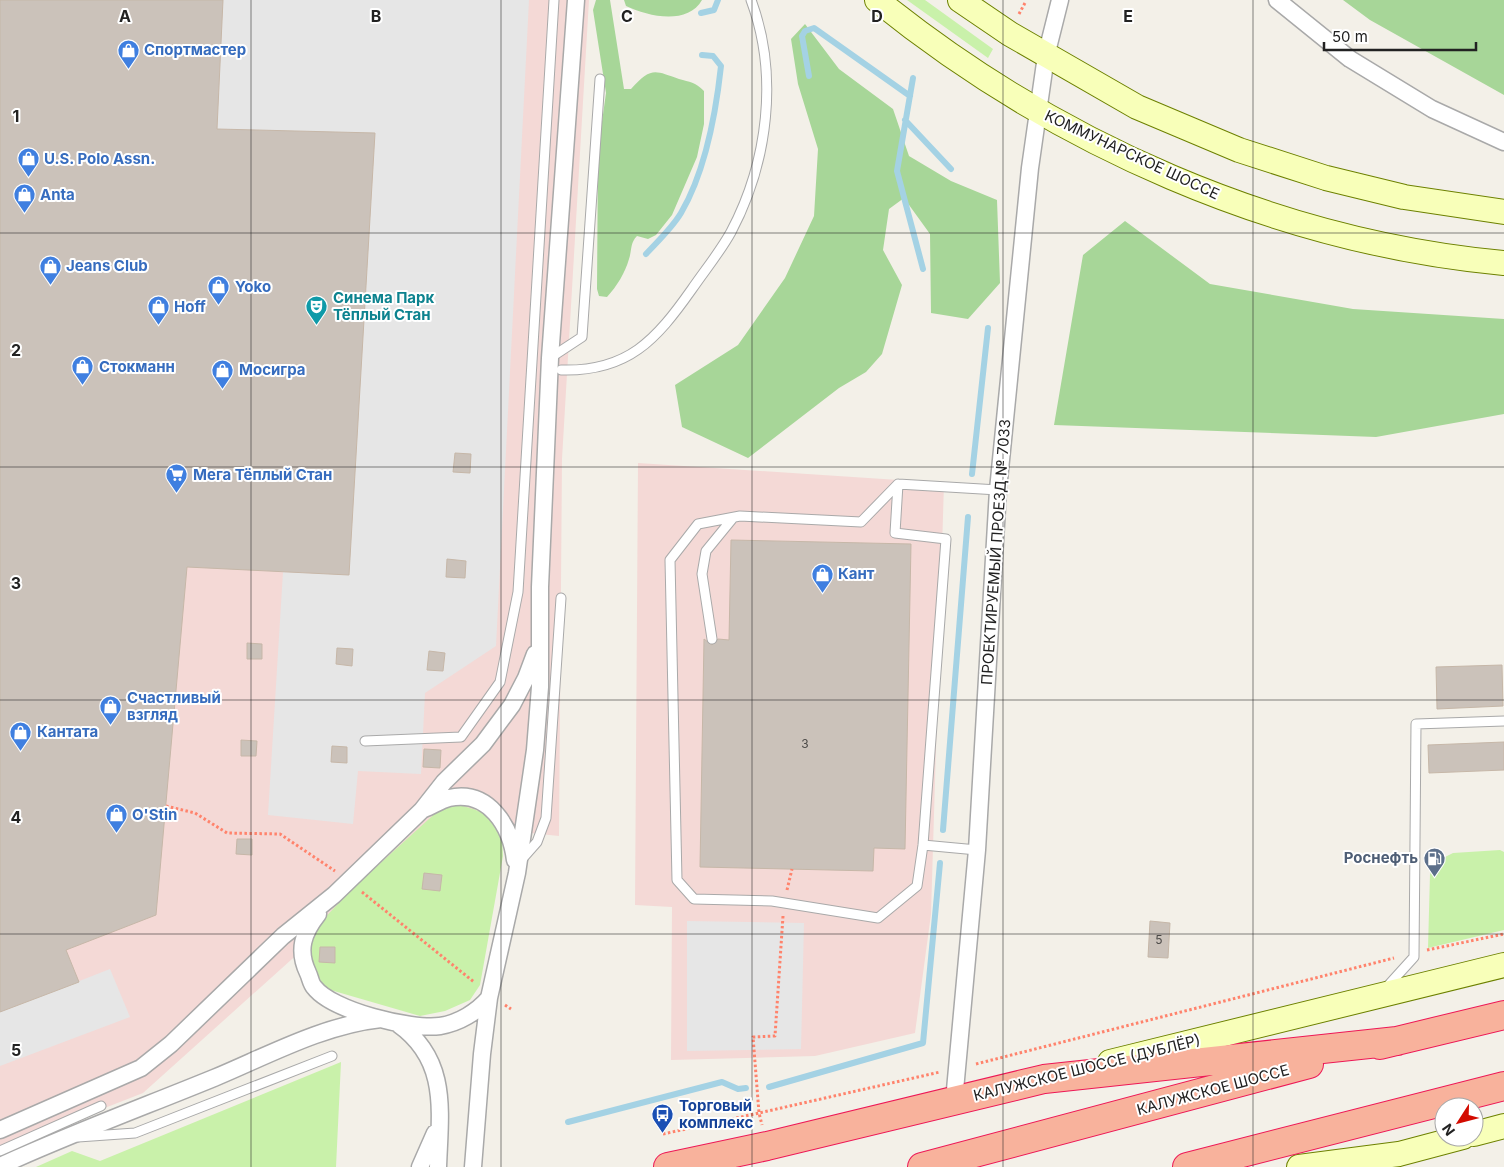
<svg xmlns="http://www.w3.org/2000/svg" width="1504" height="1167" font-family="Inter,sans-serif">
<style>
.commercial{fill:#f4d9d6}
.grass{fill:#c9f1aa}
.forest{fill:#a7d698}
.parking{fill:#e6e6e6}
.lines{fill:none;stroke-linecap:round;stroke-linejoin:round}
.stream{stroke:#a4d2e4;stroke-width:6}
.building{fill:#cbc2ba;stroke:#c6b7a8}
.service-casing{stroke:#a9a9a9;stroke-width:11}
.minor-casing{stroke:#a9a9a9;stroke-width:19}
.secondary-casing{stroke:#6d8100;stroke-width:26}
.trunk-casing{stroke:#ed1856;stroke-width:30}
.path{stroke:#ff836c;stroke-width:3;stroke-dasharray:2.5 2.5;stroke-linecap:butt}
.service{stroke:#fff;stroke-width:9}
.minor{stroke:#fff;stroke-width:16}
.secondary{stroke:#f8ffb9;stroke-width:24}
.trunk{stroke:#f8b29c;stroke-width:28}
.grid{fill:none;stroke:#222;stroke-width:1;stroke-opacity:0.55}
.labels{text-anchor:middle;stroke-width:4;stroke-linejoin:round;paint-order:stroke}
.number-label{font-size:12px;fill:#4c4a48}
.shop-label{font-size:15px;font-weight:bold;fill:#366cbe;stroke:#fff;text-anchor:start}
.street-label{font-size:15px;fill:#222;stroke:#fff}
.culture-label{font-size:15px;font-weight:bold;fill:#0d838f;stroke:#fff;text-anchor:start}
.service-label{font-size:15px;font-weight:bold;fill:#4e5e75;stroke:#fff;text-anchor:end}
.transit-label{font-size:15px;font-weight:bold;fill:#164399;stroke:#fff;text-anchor:start}
.grid-label{font-size:16px;text-anchor:middle;font-weight:bold;fill:#222;stroke:#fff;stroke-width:4;stroke-linejoin:round;paint-order:stroke}
</style>
<rect width="100%" height="100%" fill="#f3f0e8"/>
<path class="commercial" d="M0,0H589L562,459L559,836L442,824L143,1093L0,1149Z
M638,463L944,483L931,914L915,1033L815,1056L671,1060L672,907L635,905Z"/>
<path class="grass" d="M907,0H925L993,49L988,58Z
M458,805C490,812 503,821 503,856L480,985L470,1000L445,1011L420,1016L327,989L313,973L308,953L314,929L354,887L440,809Z
M1500,850L1504,852V930L1428,948L1430,874L1439,860L1453,853Z
M341,1062L336,1167H36L72,1151L100,1161Z"/>
<path class="forest" d="M596,0H610L624,89H631C651,67 654,70 679,79C690,82 695,82 704,91V124L697,157L672,215L656,235L648,239L637,236C630,243 632,250 629,259C625,273 617,286 607,297L599,296L597,289L598,150L606,93L593,10Z
M624,0H702C688,25 649,17 626,6Z
M1343,0H1504V95L1370,20Z
M805,24L839,69L893,109L909,156L951,181L997,200L1000,283L968,319L931,313L930,234L904,198L889,209L883,250L902,285L882,354L866,372L839,388L748,458L682,427L675,385L738,345L785,278L814,216L818,149L798,84L791,39Z
M1125,221L1210,284L1353,309L1504,319V414L1376,437L1054,425L1083,255Z"/>
<path class="parking" d="M223,0H529L496,646L425,693L421,774L358,771L353,824L268,815L283,572L349,575L375,134L217,129Z
M687,921L804,923L801,1049L687,1051Z
M110,969L130,1017L0,1066V1012Z"/>
<g class="lines">
<path class="stream" d="M701,13L714,10L718,0
M809,76L802,36L805,31L814,28L910,96
M913,78L897,171L923,269
M905,120L951,169
M646,254C658,241 672,228 681,213C705,172 716,112 721,66L713,56L702,55
M972,474L988,328
M943,830L968,517
M769,1087L923,1043L940,863
M568,1122L722,1082L738,1089L746,1088"/>
</g>
<path class="building" d="M0,0H223L217,129L375,133L349,575L187,567L156,915L66,950L79,982L0,1012Z
M455,453L471,454L470,473L453,472Z
M731,540L911,544L905,849L874,848L873,871L700,867L704,639L712,645L718,639L729,640Z
M447,559L466,561L465,578L446,577Z
M247,643L262,644V659H247Z
M337,648L353,649L352,666L336,664Z
M429,651L445,653L443,671L427,670Z
M1502,665L1503,706L1437,709L1436,667Z
M241,740L257,741L256,756H241Z
M1504,742V770L1429,773L1428,745Z
M332,746L347,747V763L331,762Z
M424,749L441,750L440,768L423,767Z
M237,839H252V855L236,854Z
M424,873L442,875L440,891L422,889Z
M1150,921L1170,923L1168,958L1148,957Z
M320,947H335V963L319,962Z"/>
<g class="lines">
<defs>
<path id="service" d="M550,358L582,337L600,79
M561,370C628,372 656,340 692,289C705,270 720,252 731,232C768,162 779,75 751,0
M898,484L895,533L946,539L923,845L917,886L878,918L772,901L694,899L677,880L670,560L698,524L740,516L861,522L898,484L998,490
M712,639L702,574L706,551L733,518
M365,741L461,737L500,682L518,592L554,0
M923,845L977,850
M522,859L537,842L546,818L561,598
M1385,989L1414,957L1416,724L1504,721
M78,1137L135,1133L332,1056
M0,1151L101,1106"/>
<path id="minor" d="M1277,0L1350,59L1432,109L1504,142
M424,809C432,806 441,800 449,798C489,789 511,827 515,860
M318,914C303,933 297,950 308,973C310,977 311,984 314,987C332,1011 411,1030 440,1026C459,1023 477,1012 489,998
M398,1024C449,1060 440,1111 438,1167
M954,1101L977,850L998,490L1030,168L1046,56L1060,0
M0,1130L141,1068L171,1044L283,936L334,895L422,810L444,782L483,744L512,705L526,678L535,654
M0,1166C70,1134 143,1107 214,1078C267,1056 323,1025 381,1019
M420,1167L435,1133
M473,1167L482,1054L489,998L517,873L535,750L540,687V587L550,358L576,0"/>
<path id="secondary" d="M877,0C1054,143 1276,242 1504,263
M960,0L1010,34L1137,107L1239,150L1326,178L1404,197L1504,212
M1110,1062L1504,965
M1474,1134L1504,1126
M1299,1167L1399,1154L1463,1137"/>
<path id="trunk" d="M1380,1045L1504,1015
M668,1167L767,1146L1044,1079L1397,1041
M922,1167L1309,1064
M1187,1167L1504,1086"/>
</defs>
<use href="#service" class="service-casing"/>
<use href="#minor" class="minor-casing"/>
<use href="#secondary" class="secondary-casing"/>
<use href="#trunk" class="trunk-casing"/>
<path class="path" d="M1019,14L1026,1
M166,806L195,813L227,833L280,834L335,871
M787,890L792,869
M362,892L474,982
M783,916L775,1036L753,1037L759,1113L940,1072
M1427,950L1504,934
M505,1005L511,1009
M976,1064L1394,958
M663,1134L759,1113L762,1125"/>
<use href="#service" class="service"/>
<use href="#minor" class="minor"/>
<use href="#secondary" class="secondary"/>
<use href="#trunk" class="trunk"/>
</g>
<path class="grid" d="M251,0V1167M501,0V1167M752,0V1167M1003,0V1167M1253,0V1167M0,233H1504M0,467H1504M0,700H1504M0,934H1504"/>
<defs>
<symbol id="shop-pin" viewBox="-11 -11 22 30"><path d="M0 17L-7.5 6A9.5 9.5 0 1 1 7.5 6Z" fill="#3f7fe0" stroke="#fff"/><path d="M-5-2.5h2.3a2.7 3.5 0 0 1 5.4 0H5L5.5 6h-11ZM-1.5-2.5h3a1.5 2.3 0 0 0-3 0Z" fill="#fff"/></symbol>
<symbol id="theatre-pin" viewBox="-11 -11 22 30"><path d="M0 17L-7.5 6A9.5 9.5 0 1 1 7.5 6Z" fill="#0f9aa8" stroke="#fff"/><path d="M-5-5.5Q0-4 5-5.5V0Q5 5 0 6Q-5 5-5 0ZM-3.3-2.5H-1v1.5H-3.3ZM1-2.5H3.3v1.5H1ZM-2.8 1Q0 5.5 2.8 1Z" fill="#fff"/></symbol>
<symbol id="supermarket-pin" viewBox="-11 -11 22 30"><path d="M0 17L-7.5 6A9.5 9.5 0 1 1 7.5 6Z" fill="#3f7fe0" stroke="#fff"/><path d="M-6-5.5h2.5l.6 2H6L4.5 2H-2.5L-4.4-4H-6ZM-1.5 3.2a1.3 1.3 0 1 0 .1 0ZM3 3.2a1.3 1.3 0 1 0 .1 0Z" fill="#fff"/></symbol>
<symbol id="fuel-pin" viewBox="-11 -11 22 30"><path d="M0 17L-7.5 6A9.5 9.5 0 1 1 7.5 6Z" fill="#5c6f8a" stroke="#fff"/><path d="M-5.5-6h7V0h2V4h1.3V-2.5L3-4.5l.8-.8L6-3V5H2.5V1h-1V6h-7ZM-4.2-4.7v3.2H.2V-4.7Z" fill="#fff"/></symbol>
<symbol id="bus-pin" viewBox="-11 -11 22 30"><path d="M0 17L-7.5 6A9.5 9.5 0 1 1 7.5 6Z" fill="#1a4fb4" stroke="#fff"/><path d="M-5-6H5V4H4V6H2V4H-2V6H-4V4H-5ZM-3.5-4V0h7V-4ZM-3.5 1.2v1.5H-2V1.2ZM2 1.2v1.5H3.5V1.2Z" fill="#fff"/></symbol>
</defs>
<g fill-rule="evenodd">
<use href="#shop-pin" x="116" y="38" width="25" height="34"/>
<use href="#shop-pin" x="16" y="146" width="25" height="34"/>
<use href="#shop-pin" x="12" y="182" width="25" height="34"/>
<use href="#shop-pin" x="38" y="254" width="25" height="34"/>
<use href="#shop-pin" x="206" y="274" width="25" height="34"/>
<use href="#shop-pin" x="146" y="294" width="25" height="34"/>
<use href="#theatre-pin" x="304" y="294" width="25" height="34"/>
<use href="#shop-pin" x="70" y="354" width="25" height="34"/>
<use href="#shop-pin" x="210" y="358" width="25" height="34"/>
<use href="#supermarket-pin" x="164" y="462" width="25" height="34"/>
<use href="#shop-pin" x="810" y="562" width="25" height="34"/>
<use href="#shop-pin" x="98" y="694" width="25" height="34"/>
<use href="#shop-pin" x="8" y="720" width="25" height="34"/>
<use href="#shop-pin" x="104" y="802" width="25" height="34"/>
<use href="#fuel-pin" x="1422" y="846" width="25" height="34"/>
<use href="#bus-pin" x="650" y="1102" width="25" height="34"/>
</g>
<g class="labels">
<g class="number-label">
<text x="805" y="748">3</text>
<text x="1159" y="944">5</text>
</g>
<g class="shop-label">
<text x="144" y="55">Спортмастер</text>
<text x="44" y="164">U.S. Polo Assn.</text>
<text x="40" y="200">Anta</text>
<text x="66" y="271">Jeans Club</text>
<text x="235" y="292">Yoko</text>
<text x="174" y="312">Hoff</text>
<text x="99" y="372">Стокманн</text>
<text x="239" y="375">Мосигра</text>
<text x="193" y="480">Мега Тёплый Cтан</text>
<text x="838" y="579">Кант</text>
<text x="127" y="703">Счастливый<tspan x="127" dy="17">взгляд</tspan></text>
<text x="37" y="737">Кантата</text>
<text x="132" y="820">O'Stin</text>
</g>
<g class="street-label">
<text transform="translate(1132 155) rotate(25)" y="5">КОММУНАРСКОЕ ШОССЕ</text>
<text transform="translate(996 552) rotate(-86)" y="5">ПРОЕКТИРУЕМЫЙ ПРОЕЗД № 7033</text>
<text transform="translate(1087 1068) rotate(-14)" y="5">КАЛУЖСКОЕ ШОССЕ (ДУБЛЁР)</text>
<text transform="translate(1213 1090) rotate(-15)" y="5">КАЛУЖСКОЕ ШОССЕ</text>
</g>
<g class="culture-label">
<text x="333" y="303">Синема Парк<tspan x="333" dy="17">Тёплый Стан</tspan></text>
</g>
<g class="service-label">
<text x="1418" y="863">Роснефть</text>
</g>
<g class="transit-label">
<text x="679" y="1111">Торговый<tspan x="679" dy="17">комплекс</tspan></text>
</g>
</g>
<g class="grid-label">
<text x="125" y="22">A</text>
<text x="376" y="22">B</text>
<text x="627" y="22">C</text>
<text x="877" y="22">D</text>
<text x="1128" y="22">E</text>
<text x="16" y="122">1</text>
<text x="16" y="356">2</text>
<text x="16" y="589">3</text>
<text x="16" y="823">4</text>
<text x="16" y="1056">5</text>
</g>
<g transform="translate(1459 1122) rotate(234)"><circle r="24" fill="#ffffff" stroke="#a7a7a7"/>
<path d="M0-4L9 19L0 12L-9 19Z" fill="#d30b00"/>
<text y="-8" font-size="14" font-weight="bold" text-anchor="middle" fill="#222222">N</text>
</g>
<path d="M1324 42v8h152v-8" fill="none" stroke="#222222" stroke-width="2.5"/>
<text x="1332" y="42" font-size="15" fill="#222222" stroke="#ffffff" stroke-width="4" paint-order="stroke">50 m</text>
</svg>
